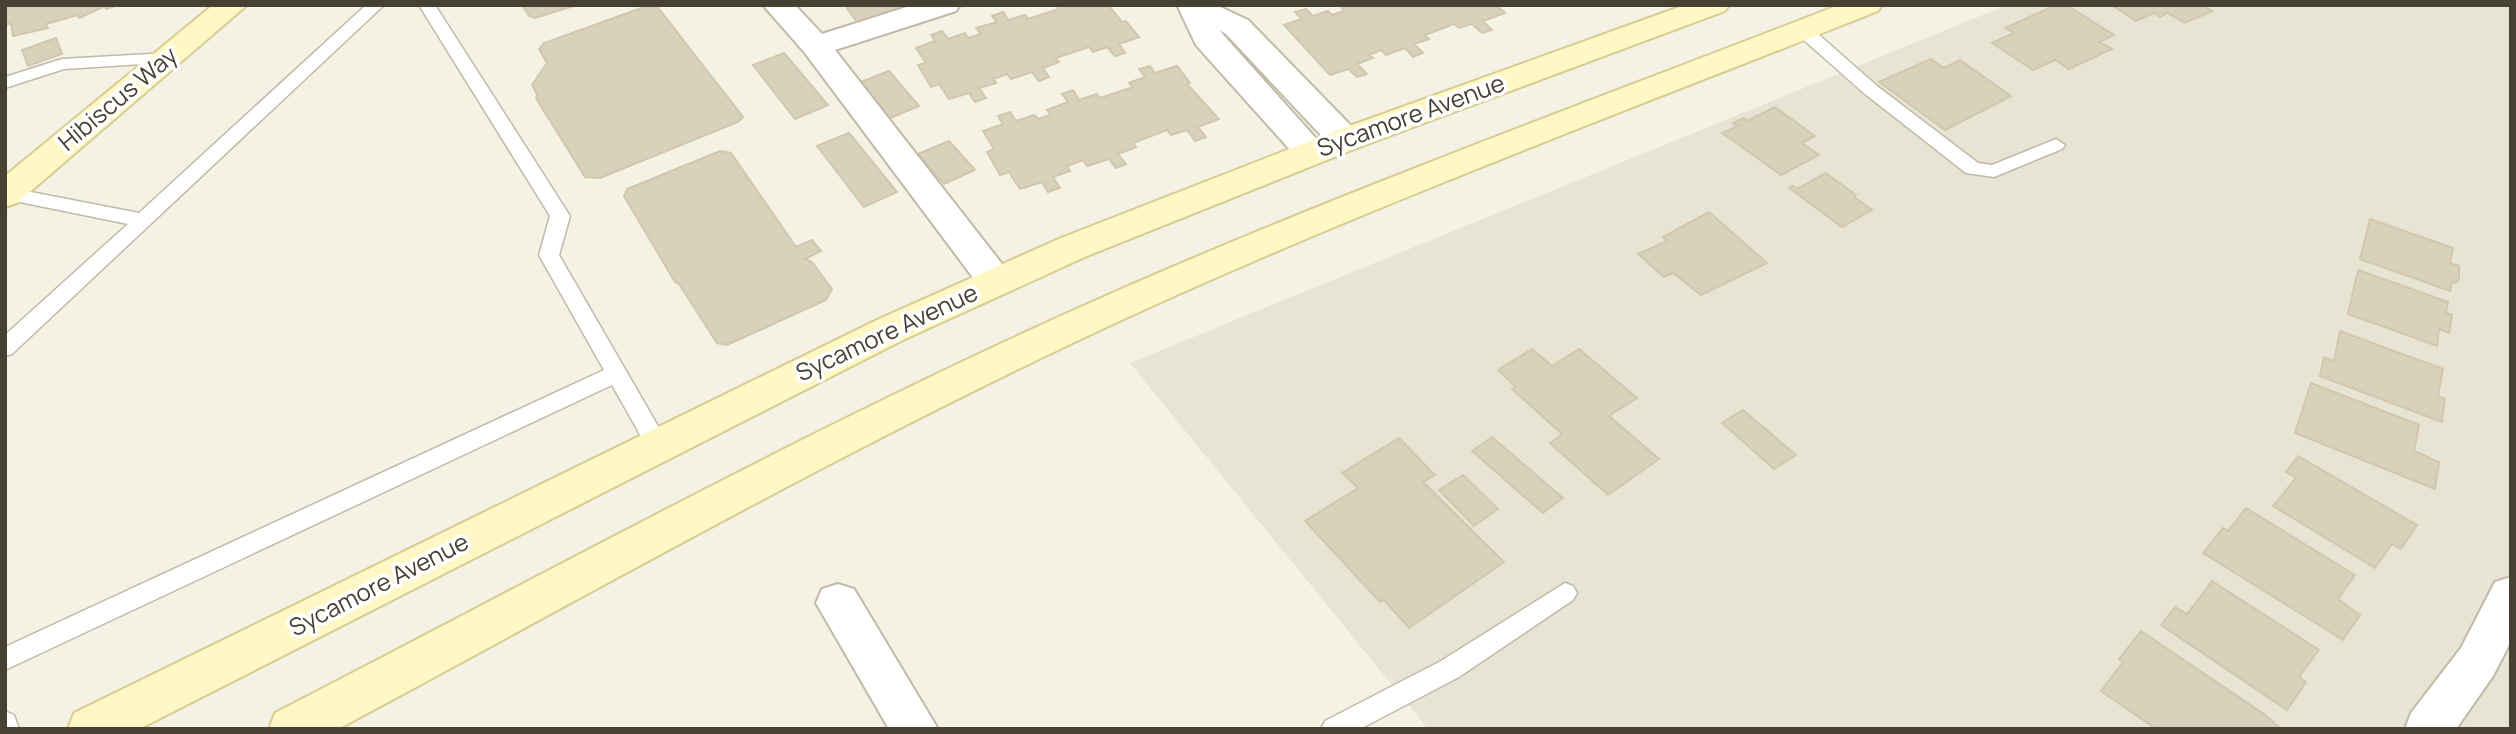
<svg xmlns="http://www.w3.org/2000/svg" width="2516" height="734" font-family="Manrope,sans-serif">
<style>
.residential{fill:#e8e4d3}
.building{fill:#d9d1bc;stroke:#d2c7ac;stroke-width:2}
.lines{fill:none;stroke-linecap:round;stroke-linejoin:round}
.lane-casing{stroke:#c0baa7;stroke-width:3}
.street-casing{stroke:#c0baa7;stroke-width:4}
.secondary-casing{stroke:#d7cc91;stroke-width:4}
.lane{fill:#fff;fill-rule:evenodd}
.street{fill:#fff;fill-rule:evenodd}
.secondary{fill:#fff7c4;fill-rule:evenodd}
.labels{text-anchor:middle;stroke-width:7;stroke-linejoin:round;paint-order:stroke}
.street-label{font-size:24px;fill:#474134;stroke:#fff}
</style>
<rect width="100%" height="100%" fill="#f4f1e5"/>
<path class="residential" d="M2007,5H2511V729H1428L1130,363Z"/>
<path class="building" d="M5,5H118L106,9L105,6L79,18L78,15L46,24L48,28L13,36L11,23L5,25Z
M522,5H577L535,18L529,16Z
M656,5L743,117L738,122L600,178L585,177L536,98L537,94L532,85L547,63L539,49L544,43L647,6Z
M856,5H922L858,24L847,8Z
M1057,5H1112L1109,6L1122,22L1126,21L1139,37L1119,44L1125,53L1115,56L1107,47L1093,52L1089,47L1056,58L1059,62L1043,68L1049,77L1039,81L1032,72L1011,79L1007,74L993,79L996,83L979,88L986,98L975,102L969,93L949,99L939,84L931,87L918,65L926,63L916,48L935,41L931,35L942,31L948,39L965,33L968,38L981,34L976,28L997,22L992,16L1003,12L1008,20L1025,15L1028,19L1059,9Z
M1496,5L1505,13L1483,21L1492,30L1482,33L1472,24L1459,28L1454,24L1425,35L1429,39L1414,44L1423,53L1413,57L1405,48L1386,55L1381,50L1369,55L1373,58L1357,64L1367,74L1357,77L1348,69L1330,75L1284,25L1302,19L1295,12L1306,9L1313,16L1328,11L1332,15L1344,11L1340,5Z
M2056,5H2066L2114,35L2100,42L2112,49L2069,69L2055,60L2033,70L1992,43L2014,33L2005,28Z
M2112,5H2202L2212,11L2185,23L2167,13L2160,17L2154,13L2136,21Z
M56,38L62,54L28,66L22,50Z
M784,53L828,105L795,119L753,65Z
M1931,59L1944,68L1960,60L2011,96L1945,130L1879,82Z
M1150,66L1155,73L1177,66L1190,83L1187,84L1219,119L1198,127L1206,137L1195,141L1187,130L1171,135L1167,130L1133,143L1136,147L1118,154L1126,164L1116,168L1109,159L1087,166L1083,160L1067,166L1070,171L1053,177L1060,188L1048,192L1042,182L1020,189L1009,172L1000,175L987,152L994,149L983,131L1003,124L998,116L1010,112L1016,121L1034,115L1038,119L1051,115L1047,110L1068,102L1062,94L1073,90L1079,100L1097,94L1100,98L1133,87L1129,83L1145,77L1139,69Z
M889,71L919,106L888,119L858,83Z
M1775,107L1815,136L1802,143L1819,155L1781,175L1722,133L1738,126L1733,123L1744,118L1747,121Z
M849,133L897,192L864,207L817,146Z
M949,141L975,170L944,184L918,154Z
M720,151L731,153L796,247L812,240L821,251L805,259L812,262L832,289L826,300L727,345L717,343L679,284L675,282L624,196L627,189Z
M1826,173L1856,195L1854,197L1872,210L1842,227L1789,188L1793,186L1797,189Z
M1709,212L1767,263L1701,295L1673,273L1664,277L1638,254L1667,241L1663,237Z
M2370,219L2453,248L2450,263L2459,266V279L2456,283L2452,282L2450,291L2360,259Z
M2358,270L2448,302L2446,313L2452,315L2449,333L2439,329L2437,346L2348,314Z
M2340,331L2443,369L2438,396L2445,399L2442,422L2320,376L2324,357L2334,361Z
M1532,349L1552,366L1579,349L1637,398L1609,416L1659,459L1608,495L1550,443L1562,434L1512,389L1516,387L1498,370Z
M2311,383L2419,425L2414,451L2439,462L2435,489L2295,433Z
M1743,410L1796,455L1774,469L1722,423Z
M1492,437L1563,498L1543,513L1472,451Z
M1399,438L1435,475L1423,482L1504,562L1409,628L1384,600L1380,602L1305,521L1358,488L1342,473Z
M2298,456L2417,525L2401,549L2392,544L2375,568L2273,506L2296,478L2286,472Z
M1463,475L1498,509L1474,526L1439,490Z
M2246,508L2355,575L2338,599L2360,615L2343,640L2203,553L2223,528L2228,531Z
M2212,581L2319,650L2299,677L2306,682L2287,710L2161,625L2175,607L2187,614Z
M2141,631L2264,714L2281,729H2156L2101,691L2123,662L2119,659Z"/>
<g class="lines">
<defs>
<path id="lane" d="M366,5H384L12,354L5,356V335L128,224L5,199V187L139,213Z
M419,5H435L570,216L559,255L666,440L669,446L666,452L658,455L650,452L612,385L5,670V647L604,370L539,255L550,216Z
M1803,25L1809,26L1877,86L1978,163L1992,165L2056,139L2065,145L2062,149L1994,177L1966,173L1865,94L1797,34L1795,30Z
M167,53L173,54L176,58L173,62L64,69L5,88V77L62,59Z
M1565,583L1573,586L1577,593L1573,600L1459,677L1360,729H1321L1325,721L1441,661Z
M5,711L14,715L19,729H5Z"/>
<path id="street" d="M763,5H795L822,34L913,5H960L956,11L835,50L1009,273L1014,282L1009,291L996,295L983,291L805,53Z
M1177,5H1216L1248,20L1357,132L1362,140L1357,148L1345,151L1333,148L1226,34L1219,30L1329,153L1324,161L1312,164L1300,161L1196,45Z
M2511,577V641L2493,676L2456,729H2405L2411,713L2461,648L2495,582Z
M838,584L854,589L938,729H889L816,603L822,589Z"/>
<path id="secondary" d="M213,5H247L17,203L5,207V176Z
M1685,5H1729L1725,11L1357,148L1087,256L905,339L139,729H68L74,713L879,319L1061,238L1333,132Z
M1839,5H1882L1878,11C1626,111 1372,205 1126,318C857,442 599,589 338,729H269L275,713C549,572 819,423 1101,298C1343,191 1592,101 1839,5Z"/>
</defs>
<use href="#lane" class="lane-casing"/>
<use href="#street" class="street-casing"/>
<use href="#secondary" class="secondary-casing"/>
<use href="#lane" class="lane"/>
<use href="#street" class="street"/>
<use href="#secondary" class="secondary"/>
</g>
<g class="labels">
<g class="street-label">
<text transform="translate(118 99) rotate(-40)" y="8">Hibiscus Way</text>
<text transform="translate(1411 116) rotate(-20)" y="8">Sycamore Avenue</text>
<text transform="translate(887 333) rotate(-25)" y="8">Sycamore Avenue</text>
<text transform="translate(379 585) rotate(-27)" y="8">Sycamore Avenue</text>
</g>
</g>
<rect width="2516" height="734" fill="none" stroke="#474134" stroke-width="14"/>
</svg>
